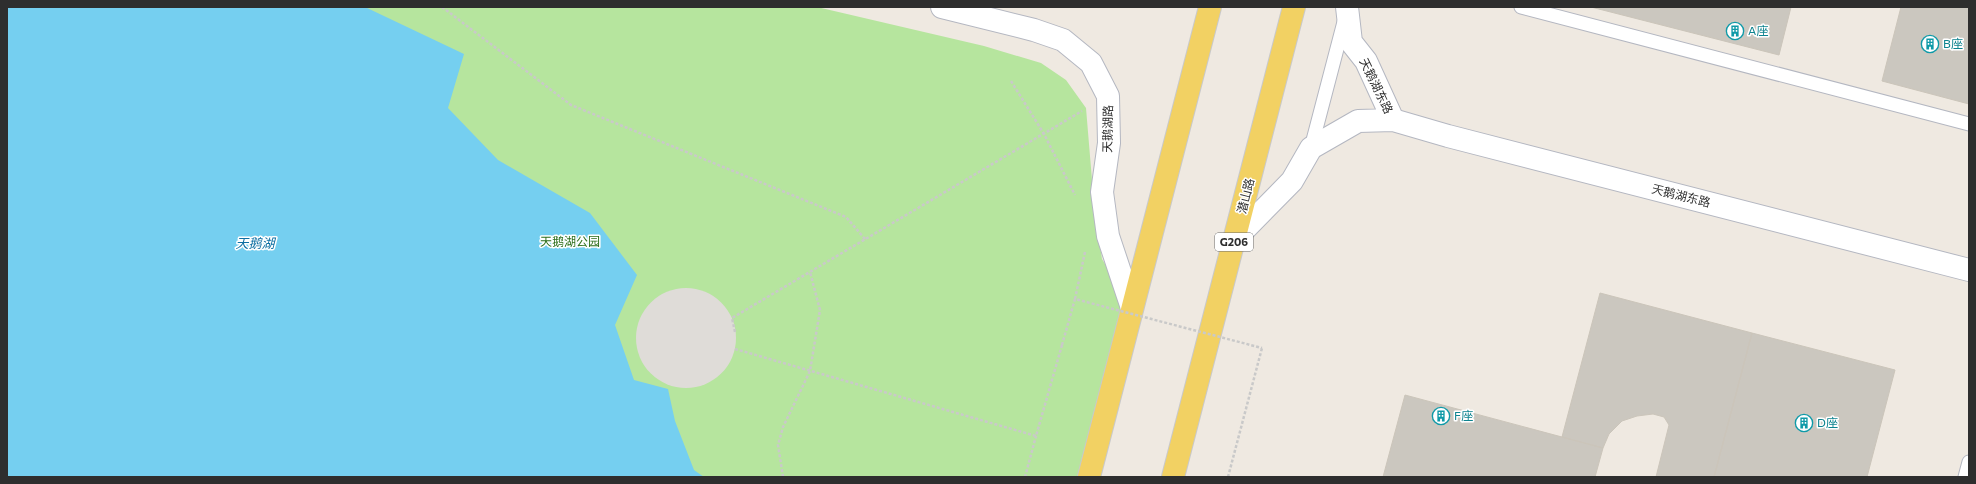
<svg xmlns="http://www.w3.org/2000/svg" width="1976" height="484" font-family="Commissioner,'Noto Sans SC',sans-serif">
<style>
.green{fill:#b6e59e}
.plaza{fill:#dfdcd8}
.water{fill:#75cff0}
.building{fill:#cbc7bf;stroke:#cbc5ba}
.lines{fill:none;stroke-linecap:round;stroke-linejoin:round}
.lane-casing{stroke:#b4b7c1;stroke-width:15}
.secondary-casing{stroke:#b4b7c1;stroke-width:24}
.primary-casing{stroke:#c9c9c9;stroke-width:24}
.path{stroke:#c9c9c9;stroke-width:2.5;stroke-dasharray:3 2;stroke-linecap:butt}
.lane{stroke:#fff;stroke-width:13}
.secondary{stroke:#fff;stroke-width:22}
.primary{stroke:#f2d163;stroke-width:22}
.path-bridge{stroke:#c9c9c9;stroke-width:2.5;stroke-dasharray:3 2;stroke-linecap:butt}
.labels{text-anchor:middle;stroke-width:3;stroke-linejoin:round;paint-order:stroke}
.shield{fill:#fff;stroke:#6d6d6d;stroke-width:1}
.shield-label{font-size:11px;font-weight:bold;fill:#2e2e2e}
.culture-label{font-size:12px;fill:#0d838f;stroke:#fff;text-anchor:start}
.street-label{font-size:12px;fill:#2e2e2e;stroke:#fff}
.park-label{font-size:12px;fill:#2c6e1b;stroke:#fff}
.water-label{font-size:13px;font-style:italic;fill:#0d6fa3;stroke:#fff}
</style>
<rect width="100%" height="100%" fill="#efe9e1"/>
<path class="green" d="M7,7H817L984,46L1041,63L1066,80L1086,108L1094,204L1102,259L1132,308L1089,477H7Z"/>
<path class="plaza" d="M636 338a50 50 0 1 1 100 0a50 50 0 1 1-100 0Z"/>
<path class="water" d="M7,7H365L464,54L448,108L498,160L590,213L637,275L615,325L634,380L668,389L675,421L694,470L704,477H7Z"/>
<path class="building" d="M1591,7H1791L1779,55Z
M1901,7H1969V104L1882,81Z
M1600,293L1752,333L1714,477H1656L1669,425L1664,417L1653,414L1637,416L1622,421L1609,434L1603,448L1562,437Z
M1752,333L1895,370L1867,477H1714Z
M1405,395L1603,448L1595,477H1383Z"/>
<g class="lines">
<defs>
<path id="lane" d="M1521,7L1969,124
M1311,148L1344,22
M1965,477L1969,462"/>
<path id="secondary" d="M942,7L1034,30L1063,40L1091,63L1108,96L1109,143L1102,192L1108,236L1132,308
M1347,7L1351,42L1366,61L1393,120
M1234,240L1292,181L1311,148L1358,121L1393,120L1448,136L1969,270"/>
<path id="primary" d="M1089,477L1210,7
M1173,477L1294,7"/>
</defs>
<use href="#lane" class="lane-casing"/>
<use href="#secondary" class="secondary-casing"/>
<use href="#primary" class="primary-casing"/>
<path class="path" d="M442,7L571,105L846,217L865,239
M1011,81L1044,134L1075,195
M1075,299L1085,252
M735,332L732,318L1082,111
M735,349L1036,436L1062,345
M783,477L778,445L783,427L810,371L820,310L810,272
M1025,477L1036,436
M1228,477L1262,348"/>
<use href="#lane" class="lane"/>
<use href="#secondary" class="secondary"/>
<use href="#primary" class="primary"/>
<path class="path-bridge" d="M1062,345L1075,299L1262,348"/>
</g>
<defs>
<symbol id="building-ring" viewBox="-11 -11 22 22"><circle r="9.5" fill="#fff" stroke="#0f9aa8" stroke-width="1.5"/><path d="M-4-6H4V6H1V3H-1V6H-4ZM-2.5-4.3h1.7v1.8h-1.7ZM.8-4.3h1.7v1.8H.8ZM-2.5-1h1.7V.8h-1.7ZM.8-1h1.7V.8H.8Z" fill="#0f9aa8"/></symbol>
</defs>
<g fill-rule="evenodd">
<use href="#building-ring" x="1725" y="21" width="20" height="20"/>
<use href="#building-ring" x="1920" y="34" width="20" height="20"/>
<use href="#building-ring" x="1431" y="406" width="20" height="20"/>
<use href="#building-ring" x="1794" y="413" width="20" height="20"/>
</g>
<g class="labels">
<rect class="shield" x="1215" y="233" width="38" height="18" rx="3"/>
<g class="shield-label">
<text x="1234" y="246">G206</text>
</g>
<g class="culture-label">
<text x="1748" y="35">A座</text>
<text x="1943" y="48">B座</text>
<text x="1454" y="420">F座</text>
<text x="1817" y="427">D座</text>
</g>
<g class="street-label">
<text transform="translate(1376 86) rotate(64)" y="4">天鹅湖东路</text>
<text transform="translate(1108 129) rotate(-89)" y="4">天鹅湖路</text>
<text transform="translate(1246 196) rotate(-76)" y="4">潜山路</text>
<text transform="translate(1681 196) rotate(14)" y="4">天鹅湖东路</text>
</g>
<g class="park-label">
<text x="570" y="246">天鹅湖公园</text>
</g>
<g class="water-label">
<text x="255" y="248">天鹅湖</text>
</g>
</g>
<rect width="1976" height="484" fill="none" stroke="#2e2e2e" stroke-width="16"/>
</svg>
